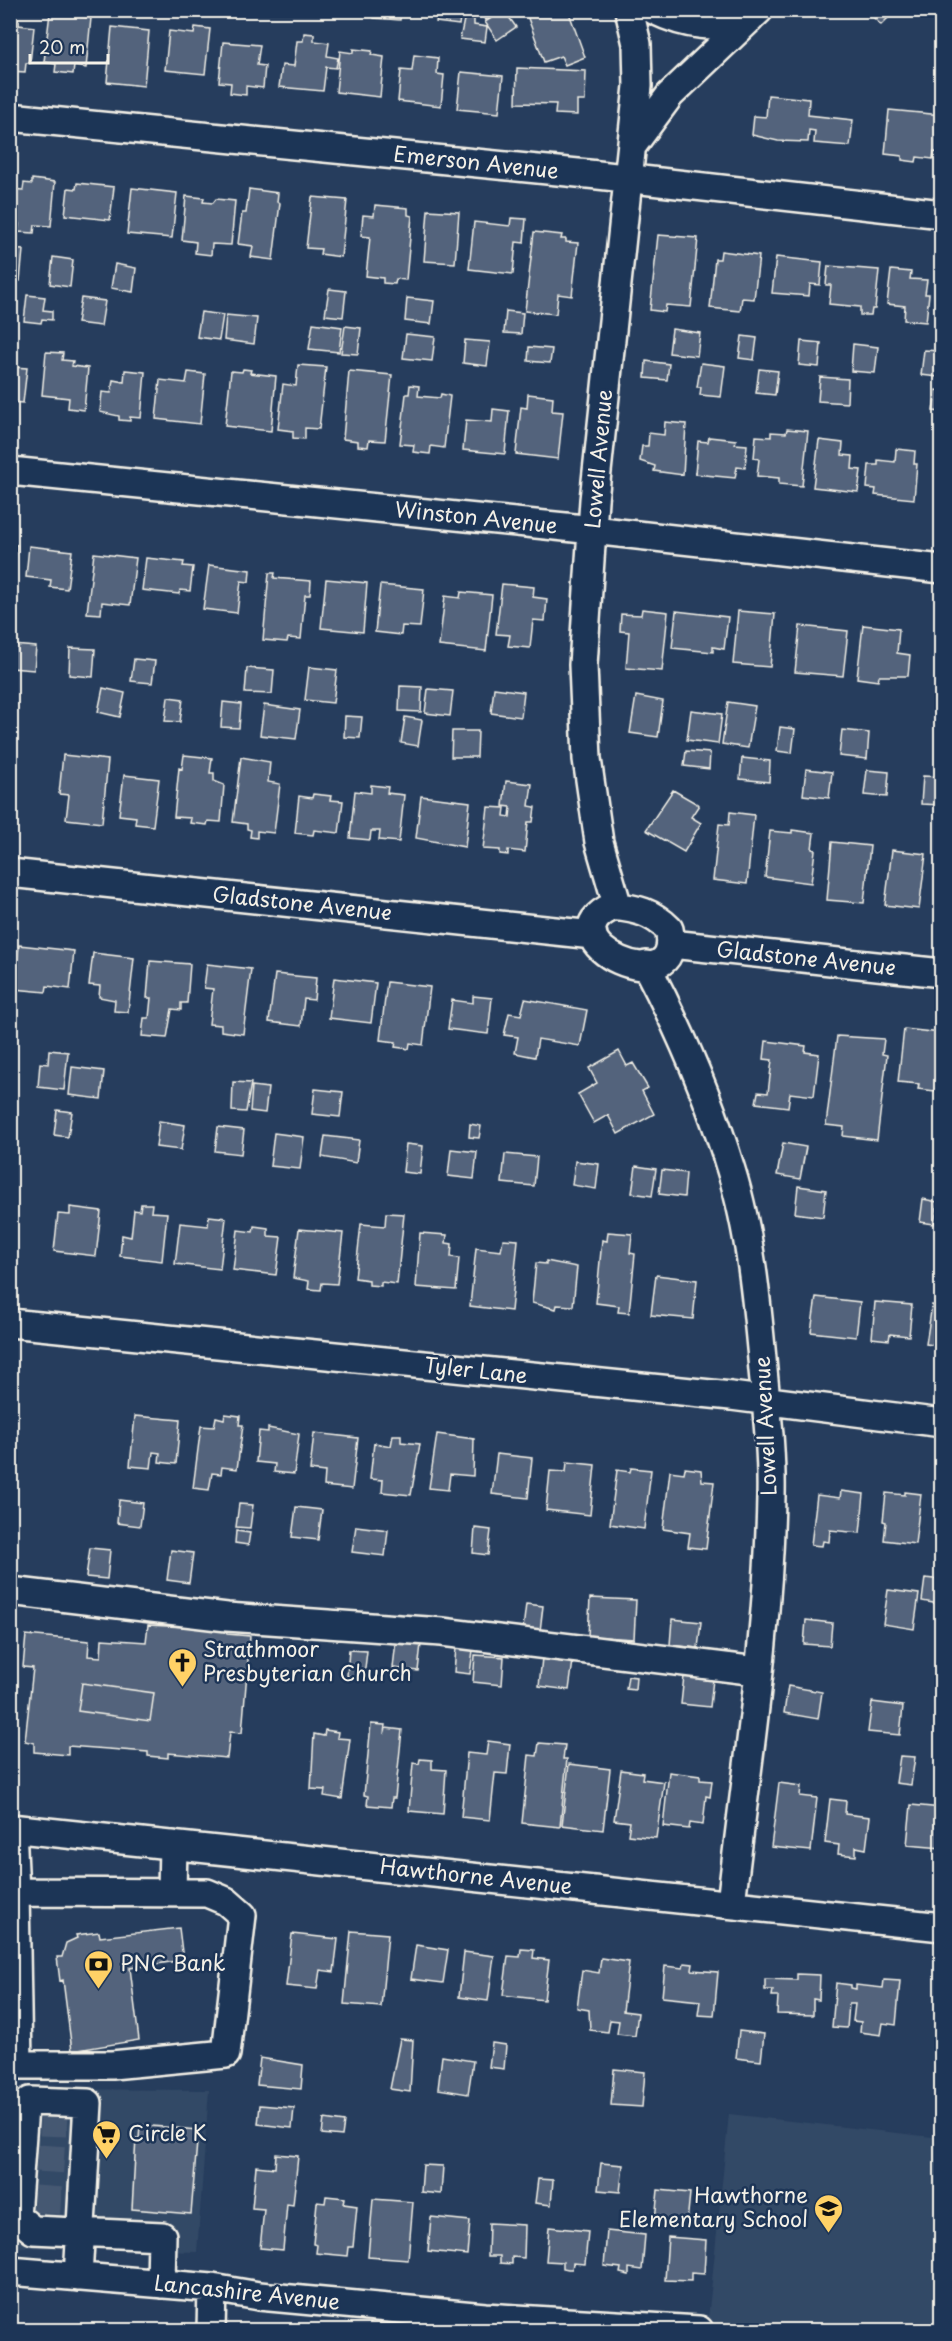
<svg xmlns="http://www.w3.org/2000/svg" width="952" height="2341" font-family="'Playpen Sans',sans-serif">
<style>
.built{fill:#334966}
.building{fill:#52647b;stroke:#f4f1e8;stroke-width:1.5;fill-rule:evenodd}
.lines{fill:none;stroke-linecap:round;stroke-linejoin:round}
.minor-tunnel{stroke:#455872;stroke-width:27;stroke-dasharray:27 14;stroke-linecap:butt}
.minor-casing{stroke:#f4f1e8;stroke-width:32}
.minor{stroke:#1d3557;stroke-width:27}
.labels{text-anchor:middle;stroke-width:5;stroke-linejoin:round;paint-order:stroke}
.street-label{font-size:21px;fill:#f4f1e8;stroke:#1d3557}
.poi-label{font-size:21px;fill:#f4f1e8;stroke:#1d3557;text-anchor:start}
</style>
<rect width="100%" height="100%" fill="#263d5d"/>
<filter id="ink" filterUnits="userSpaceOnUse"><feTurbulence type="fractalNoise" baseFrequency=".0167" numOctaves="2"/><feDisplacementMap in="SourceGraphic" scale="12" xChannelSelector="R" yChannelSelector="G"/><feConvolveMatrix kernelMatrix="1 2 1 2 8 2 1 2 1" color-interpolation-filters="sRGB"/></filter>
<g filter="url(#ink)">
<path class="built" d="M10,2089L209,2090L197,2252L13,2247L10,2229Z
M729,2114L941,2138V2330H707Z"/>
<path class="building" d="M68,10H83L82,17L91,18L86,68L74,66L73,74L55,72L56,64L44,62L50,13L68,15Z
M327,10H343L342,14Z
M401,10L400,20L374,18L375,10Z
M438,10H461L459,25L436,22Z
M466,10L474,11V25L487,27L485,42L460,39Z
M479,10H501L485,20Z
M504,10L516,27L497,40L485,22Z
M525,10H568L585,57L565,65L561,56L544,62Z
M866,10H896L881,25Z
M10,20L19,21V25L34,27L30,63H26L25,72L10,71Z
M112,27L149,31L144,86L107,82Z
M195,27L210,29L205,74L165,70L169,31L194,34Z
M304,33L314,34V41L329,43L327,56L338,58L336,68L326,67L323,91L279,87L282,65L294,66L297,41H303Z
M223,42L260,45L257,65L265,66L263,88L246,86V95L230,93L231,83L219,82Z
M353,49L372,51L371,55L384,57L380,97L336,92L340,51L353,53Z
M414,55L438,58L437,74L444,75L441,106L398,101L401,70L412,71Z
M517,68L586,71L585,101H577V115L555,114L556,104L516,103Z
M461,72L503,76L499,113L457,109Z
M768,95L809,99L808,115L853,120L850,146L814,143L815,131L809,130L808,142L778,141L752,135L754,116L766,117Z
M889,110L942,115V153L934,152L933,159L917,157L916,162L902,160V156L885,154Z
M32,179L55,182L51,226L35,225L34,233L18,232L19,224L10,223V189L23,190L24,183L32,184Z
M77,183L114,187L110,220L65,215L68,188L76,189Z
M132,188L177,193L172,238L127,234Z
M249,189L278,193L277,202L280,203L273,260L251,257L253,246L238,244L242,213H246Z
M186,196L204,198L203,202L213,203L216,199L235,201L231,245L212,244L211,255L195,253L196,242L182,240Z
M312,197L347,200L341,257L320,254L321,249L306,248Z
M375,205L408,208V215L412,216L406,280L396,279L395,284L383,283V278L366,276L370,237L361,236L363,215L374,216Z
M428,210L459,212L455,263L424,261Z
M511,218L526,219L524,243L516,242L513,274L469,269L474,222L510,226Z
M534,232L562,235L561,239H566V242L578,243L572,296L558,294L556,314L525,311Z
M658,235L698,238L691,307L666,305L665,312L650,310Z
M10,249L23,250L20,281L10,280Z
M721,251L759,256L754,299L742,298L740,311L710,308L715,259H720Z
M53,257L73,260L70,287L50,284Z
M776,257L822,262L820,285L810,284L809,296L772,293Z
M115,264L136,268L133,292L111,288Z
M828,266L879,270L875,309H872L871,315H860V307L829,304L831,285H826Z
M891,270L911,272L910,279L927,280L925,294H929L926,322L904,320L905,306L887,304Z
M329,289L346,291L343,317L325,315Z
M27,295L45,297L43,310L52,311V320L42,319L41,323L24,321Z
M81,298L105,301L101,326L77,323Z
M407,298L434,301L431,324L405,321Z
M506,311L523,313L521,334L504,333Z
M201,312L223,315L219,340L197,337Z
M226,315L257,318L254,344L224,340Z
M313,323L342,327L339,352L309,349Z
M345,326L361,328L358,354L341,353Z
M672,329L700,333L697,356L669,353Z
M406,334L435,337L432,361L403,358Z
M742,336L757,338L754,360L739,358Z
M10,338L16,339L13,367L27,368L23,403L10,402Z
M465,340L490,342L487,366L463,363Z
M801,341L821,343L819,367L799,365Z
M853,344L878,347L875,373L851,371Z
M529,347L552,349L550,363L528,361Z
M924,350L940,351L938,377L921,375Z
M46,352L63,353L62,360L73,361L72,366L88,368L84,410L68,408L69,398L42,395Z
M646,361L669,364L667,380L645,378Z
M701,363L725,366L721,397L700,395L701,387H697Z
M298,365L326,367L319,429L305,428V439L293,438V431L278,429L283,384L296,386Z
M243,369L251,370L250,373L276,376L271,431L225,426L231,371L242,372Z
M759,369L778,371L775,395L756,393Z
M125,370L145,372L141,418L130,417V421L119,420V416L100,412L102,392L111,393L113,380L124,382Z
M349,371L392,375L385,441L369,440L368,447L358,446V441L343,439Z
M188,372L205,374L200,424L156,419L160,380L186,383Z
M820,377L848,379L847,403L818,401Z
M410,385L419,386L418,396L440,398L441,394L450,396L444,448L431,446L430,454L413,452L414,445L400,444L406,394H409Z
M936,390L942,391V412L933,411Z
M528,394L553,397L552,411L563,412L558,459L516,454L521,407L527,408Z
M493,409L509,411L505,454L463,450L466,420L492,422Z
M665,422L686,424L683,475L654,471L655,466L640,461L642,446H648L649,433L664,435Z
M787,429L808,431L802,486L779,484V478L757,476L759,459L754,458L756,436L771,437V432L786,433Z
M709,437L736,440L735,444L747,445L745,468L737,467L735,478L695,474L698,441L708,442Z
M819,440L843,443L842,455L853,456L852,469L861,470L858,492L813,487Z
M896,449L915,451L914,464H917L914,499L875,495L876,489L867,488L869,465H878V460L895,462Z
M10,544L17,545L12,588H10Z
M29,546L72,551L67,589L50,587L51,580L26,577Z
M94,553L136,558L130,605L102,602L101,614L87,613Z
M146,558L184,562L183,566L193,567L190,591L180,590L179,594L142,590Z
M209,565L250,570L249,582L241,581L237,613L203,609Z
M269,573H275L274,578L311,581L310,595H305L301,639L288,638L287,642L263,640Z
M326,579L367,583L363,632L321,628Z
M502,584L534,587L533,597L547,599L545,621L533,620L530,648L508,646L510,635L496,634Z
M380,585L424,589L420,627L402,626L401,635L375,632Z
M461,592L492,595L486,651L439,646L445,596L460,598Z
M642,609L668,612L662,671L626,668L629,632L620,631L621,614L641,615Z
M676,611L728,617L724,649L713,647V652L672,648Z
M738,611L775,614L770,667L733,664Z
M863,625L899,629L897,653L910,655L908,676H879L878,681L857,678Z
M800,626L848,631L843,676L795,672Z
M13,645L36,647L34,670L11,668Z
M70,648L95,649L93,677L69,675Z
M134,659L155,661L152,683L131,681Z
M309,667L337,670L333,703L305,700Z
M247,668L274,670L272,694L245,693Z
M400,686L422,687L421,712L399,711Z
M103,688L125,693L120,717L98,712Z
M494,688L524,692L521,717L491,713Z
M428,689L453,691L450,716L425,713Z
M636,696L663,701L658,737L630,733Z
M168,697L183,699L180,722L165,721Z
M223,702L241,704L239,728L221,727Z
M728,702L755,706L748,748L722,744Z
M264,705L300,710L296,739L260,735Z
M691,710L722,714L718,744L687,740Z
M345,716L362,717L360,738L344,737Z
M405,717L422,720L418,746L401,743Z
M780,727L795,729L792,753L777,751Z
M842,730L869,733L867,759L839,756Z
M452,731H478L477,757H451Z
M686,751L710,753L709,769L684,766Z
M63,755L108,760L102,823L66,819L69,795L59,794Z
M184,755L212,758L210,773H214V781L224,785L221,822L208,821L207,825L190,823L191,818L174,817L179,768L182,769Z
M241,757L270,762L268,782L280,784L274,833L257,831V838L250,837L251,830L247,829V824L233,822Z
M742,758L770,761L769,782L740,779Z
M806,769L832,772L829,798L803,795Z
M867,770L889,772L887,797L864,795Z
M124,775L159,779L153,826L135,824L136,817L119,815Z
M923,776L942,777V805L921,804Z
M506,781L532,784L529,806L535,807L533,822H528L525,852L508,850V855L500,854V850L483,849L488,807L505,808L504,816L510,817L511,807L503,806Z
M371,785L388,787L387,793L404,795L399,842L379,840L380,831H371L370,840L350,838L355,791L371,793Z
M673,790L699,805L691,817L701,823L684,852L646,830Z
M313,794L331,796L330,800L343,801L339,833L314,830L313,835L295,833L299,796L312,798Z
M421,796L470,802L465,847L416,838Z
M730,812L754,815L747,884L713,880L719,824L729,825Z
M792,830L814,833L812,849L815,850L811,883L765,877L770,831L792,833Z
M832,842L870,846L864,903L827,900Z
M892,850L926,854L919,909L885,905Z
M19,945L74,951L70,989L47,986L46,992L14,989Z
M93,953L134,958L128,1012L114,1011L115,1000L99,997L100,986L89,985Z
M150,961L190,964L187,1003H181V1010L172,1009L167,1038L142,1036L144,1018H149L151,998H147Z
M207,964L251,969L243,1034L221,1031V1025L209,1024L213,989L204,988Z
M275,974L316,978L314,1000L304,999L301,1026L269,1022Z
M334,978L376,983L371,1023L329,1018Z
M387,982L430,987L423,1045L410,1043L409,1049L395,1047L396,1042L380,1040Z
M473,996L492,998L488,1034L448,1029L452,1000L473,1003Z
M525,999L587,1010L580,1046L538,1039L535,1057L515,1053L518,1037L504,1035L509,1013L521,1015Z
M904,1029L941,1033L935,1091L918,1089L919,1084L898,1082Z
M837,1036L884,1039L882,1054L887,1055L877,1140L843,1136L844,1127L826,1125Z
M766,1041L806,1046L805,1052L819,1054L814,1096L790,1093L788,1107L756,1103L758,1092L768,1093L772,1060L764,1059Z
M49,1050L68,1052L64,1090L38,1087L40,1063L48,1064Z
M619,1051L627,1066L633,1063L648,1088L642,1091L654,1114L618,1134L608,1115L594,1123L578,1094L597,1083L589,1068Z
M72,1067L104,1071L101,1099L69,1095Z
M233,1082L251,1083L246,1112L232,1111Z
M252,1086L268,1088L265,1113L250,1111Z
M315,1089L343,1092L340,1117L312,1114Z
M57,1110L72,1112L68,1137L54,1135Z
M159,1121L185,1125L181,1150L156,1147Z
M470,1124L481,1126L479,1138L469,1137Z
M218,1127L244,1130L241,1154L215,1151Z
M274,1133L304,1137L300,1169L270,1166Z
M325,1136L359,1140L356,1163L322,1157Z
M783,1143L806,1147L800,1179L777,1175Z
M406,1144L423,1146L420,1174L403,1172Z
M451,1149L477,1152L474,1179L448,1176Z
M505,1154L537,1157L534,1186L502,1183Z
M575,1161L599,1164L596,1189L572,1185Z
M636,1166L656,1169L652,1196L632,1193Z
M662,1170L686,1173L684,1197L659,1194Z
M798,1186L826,1190L823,1217L795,1213Z
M923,1199L938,1202L934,1224L920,1222Z
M141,1204H152L151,1212L167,1213L162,1261L120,1256L122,1235L131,1237L134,1210L140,1211Z
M70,1207L101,1211L96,1256L54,1251L58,1214L70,1215Z
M386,1213L404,1214L397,1284L381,1282V1286L369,1285V1280L355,1278L361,1224L385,1226Z
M209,1216L226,1218L220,1269L175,1264L180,1223L208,1226Z
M254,1226L268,1228V1236L281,1237L276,1275L233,1270L238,1230L253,1232Z
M299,1229L343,1233L337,1284L322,1283L321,1290L308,1289L309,1281L293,1278Z
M608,1232L632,1234L630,1253L635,1254L629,1313L618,1312L619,1306L596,1303L602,1240L607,1241Z
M420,1233L447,1235L446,1243L452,1244L451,1257L459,1258L456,1290L416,1287Z
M503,1239L518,1240L511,1311L470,1306L476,1248L501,1251Z
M546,1261L577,1267L573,1306L557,1305L556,1309L532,1303L536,1263L546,1264Z
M656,1275L697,1280L693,1319L651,1315Z
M816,1297L860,1302L856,1337L811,1332Z
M875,1302L912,1305L909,1336L890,1334L889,1340L872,1338Z
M932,1305L942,1307V1346L926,1344Z
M225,1414L240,1416L239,1425H243L237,1469L222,1467L221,1474L212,1473L209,1490L193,1488L201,1426L214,1427L216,1417L224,1419Z
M135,1416L180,1420L176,1464L159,1462L160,1453L153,1452L151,1468L130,1466Z
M268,1428L299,1434L294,1474L274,1472L275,1464L256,1462L259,1431L268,1432Z
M314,1433L358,1438L352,1489L324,1486L325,1472L310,1470Z
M437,1434L474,1439L473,1476L450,1474L448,1490L429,1488Z
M393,1435H401V1442L420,1444L411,1495L382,1492L383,1480L370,1479L374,1443L391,1446Z
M497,1454L532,1458L528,1498L492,1494Z
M567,1462L595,1465L590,1515L546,1510L550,1471L566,1472Z
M631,1468L651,1470L644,1529L610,1524L617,1470L630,1472Z
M685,1468L701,1470L702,1481L714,1482L706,1549L688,1547L690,1533L663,1529L670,1471L684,1473Z
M941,1490H942V1554H939L940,1544H935Z
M841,1491L864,1494L860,1533L830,1530L829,1542L823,1541L822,1546L811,1545L817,1495L840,1498Z
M905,1492L921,1494L915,1544L884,1540L886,1522L883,1521L886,1493L905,1495Z
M119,1500L143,1503L140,1526L117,1523Z
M239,1504L253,1505L250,1528L236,1527Z
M296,1507L322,1510L318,1540L292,1537Z
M356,1526L388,1530L385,1556L352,1552Z
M475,1528L491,1530L488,1555L473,1553Z
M236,1531L250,1533L248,1545L235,1543Z
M90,1548L110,1550L107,1579L86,1577Z
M171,1550L193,1553L189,1583L167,1580Z
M925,1578L942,1580L939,1604L922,1601Z
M888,1590L919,1594L914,1629L883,1624Z
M590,1598L636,1600L634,1639L588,1636Z
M526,1604L543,1606L540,1631L523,1629Z
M672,1619L701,1622L698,1648L670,1645Z
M806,1620L832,1623L830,1646L804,1644Z
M148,1625L223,1629L227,1634L250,1636L242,1733L230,1732L227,1758L168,1753V1758L148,1756V1752L68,1746V1755L34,1752V1743L25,1741L33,1668L23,1667L26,1635L89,1641L88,1656L101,1657L102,1639L146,1642ZM82,1683L154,1693L150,1721L78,1711Z
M396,1641L421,1644L418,1671L393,1668Z
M456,1648L473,1650L470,1674L454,1672Z
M349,1650L367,1651L364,1677L347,1676Z
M475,1655L504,1657L502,1685L473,1682Z
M542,1658L573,1661L569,1690L539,1686Z
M628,1676L636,1677L635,1690L626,1689Z
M684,1676L713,1679L710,1707L681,1704Z
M82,1683L154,1693L150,1721L78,1711Z
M788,1686L822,1692L818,1719L784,1713Z
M872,1702L903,1706L900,1735L868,1732Z
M371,1724L385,1725L384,1734L386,1728L402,1730L395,1798H392L391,1807L367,1805L368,1796L364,1795Z
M325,1730L338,1732L337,1738L350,1739L342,1799L324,1796L325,1790L311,1789L314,1734L324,1736Z
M488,1741L510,1744L507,1774L495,1773L490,1820L461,1817L467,1753L486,1755Z
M539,1743L565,1745L563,1759H567L560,1827L522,1823L529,1755L537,1756Z
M900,1756L915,1757L911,1785L896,1783Z
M420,1759L432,1760V1769L446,1770L443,1814L409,1811L413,1763L419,1764Z
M569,1764L610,1769L603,1830L562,1825Z
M621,1770L643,1773L642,1779L664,1782L656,1838L628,1835L630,1822L614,1820Z
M669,1772L700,1776V1780L712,1781L710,1797L706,1796L703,1825L690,1823L689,1829L663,1826Z
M779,1783L801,1786L800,1796L817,1798L811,1851L771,1847Z
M830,1799L846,1801L845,1814L870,1817L866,1849L856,1847V1856L838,1854L839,1845L825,1843Z
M911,1805L942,1808V1848L907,1845Z
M179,1928L183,1960L130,1968L139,2040L72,2051L63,1980L60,1981L57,1957H62L66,1943L77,1938L76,1935L99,1932L100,1937Z
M351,1931L388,1934L381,2007L344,2004Z
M292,1934L338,1939L334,1972L320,1970L317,1989L286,1986Z
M416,1945L448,1950L443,1983L411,1979Z
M521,1949L534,1950L533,1958L549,1960L544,2000L503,1995L508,1956L520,1957Z
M464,1952L494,1956L488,2001L459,1997Z
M601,1958L629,1962L623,2011L638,2013L635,2036L617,2034L619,2021L610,2020L608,2032L590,2030L589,2010L577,2008L582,1970L599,1973Z
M684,1963L693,1964L692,1970L718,1972L714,2016L698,2015L700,2001L662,1997L665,1966L683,1968Z
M797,1974L820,1975L819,2000L813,1999V2015L777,2014L778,1996H772L773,1990H765V1979L797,1980Z
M884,1980L900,1981L896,2025L883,2023L881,2035L860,2032L861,2022L853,2021L855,2004H849L847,2028L832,2027L836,1983L851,1985V1988L856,1989V1985L883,1988Z
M739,2031L764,2034L761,2061L736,2058Z
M400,2039L413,2040L410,2092L390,2089Z
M492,2043L506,2045L504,2069L489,2067Z
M442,2056L473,2061L468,2094L438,2089Z
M260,2058L303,2065L301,2089L257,2085Z
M614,2069L645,2072L642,2107L611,2105Z
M260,2105L294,2108L292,2128L258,2124Z
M324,2119L344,2122L342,2136L322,2134Z
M140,2125L198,2130L191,2214L132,2209L136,2138L139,2139Z
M276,2154L298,2156L293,2205L287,2204L283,2250L260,2248L264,2209L252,2208L256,2166L275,2168Z
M601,2163L623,2165L620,2192L598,2190Z
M423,2165L443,2166L441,2194L421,2192Z
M538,2179L553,2180L551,2205L535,2203Z
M658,2190L690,2193L687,2223L655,2220Z
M326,2196L345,2198L344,2204L357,2206L353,2247H349L348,2256L316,2253L317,2245L313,2244L317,2202L325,2203Z
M373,2199L413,2202L408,2260L368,2257Z
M431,2217L470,2221L467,2255L428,2251Z
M489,2223L525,2225L524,2258L512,2257V2264L500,2263V2256H488Z
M549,2227L588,2231L585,2264L573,2263L572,2269H568L563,2268V2262L546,2261Z
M607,2231L645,2235L642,2270L629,2268V2275L620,2273L621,2268L604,2266Z
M668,2237L706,2240L704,2274L691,2273V2281L665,2280Z"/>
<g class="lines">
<path class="minor-tunnel" d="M40,2122L70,2123
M37,2158L67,2160
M34,2199L64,2201"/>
<defs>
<path id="minor" d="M654,10C687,26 714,29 750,19
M10,117L598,175L942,214
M633,145L670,95L759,10
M10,471L565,527L942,569
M10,873L593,935
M614,906C637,909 652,912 669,929C688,1009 536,940 614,906Z
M618,907L599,842L587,759L583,665L594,500L638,86L637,44L629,10
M671,944L942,973
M646,965C680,1030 710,1100 731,1170C751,1234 757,1304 763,1370C767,1412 772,1454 771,1496C769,1631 746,1770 731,1904
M10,1323L731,1396L942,1423
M10,1591L227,1617L442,1632L757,1671
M10,1828L942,1927
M12,1828L15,1892L207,1893L226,1901L242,1915L226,2054L112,2065H18L15,1892
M172,1892L173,1845
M10,2271L212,2288L259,2296L485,2317L699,2330
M78,2277L88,2103L30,2101L24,2107L16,2216L33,2230L162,2236L161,2284
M211,2330L212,2288"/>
</defs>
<use href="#minor" class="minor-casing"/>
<use href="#minor" class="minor"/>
</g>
</g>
<defs>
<symbol id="church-pin" viewBox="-11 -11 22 30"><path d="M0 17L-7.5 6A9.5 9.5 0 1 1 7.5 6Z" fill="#ffd166" stroke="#1d3557"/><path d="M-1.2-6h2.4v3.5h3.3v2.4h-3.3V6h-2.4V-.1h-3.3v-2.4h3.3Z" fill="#111"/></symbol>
<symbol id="bank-pin" viewBox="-11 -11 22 30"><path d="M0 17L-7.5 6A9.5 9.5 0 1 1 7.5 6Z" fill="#ffd166" stroke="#1d3557"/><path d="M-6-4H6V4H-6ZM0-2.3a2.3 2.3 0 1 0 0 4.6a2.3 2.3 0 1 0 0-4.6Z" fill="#111"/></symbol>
<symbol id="supermarket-pin" viewBox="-11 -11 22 30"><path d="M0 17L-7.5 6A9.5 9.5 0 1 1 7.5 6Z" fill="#ffd166" stroke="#1d3557"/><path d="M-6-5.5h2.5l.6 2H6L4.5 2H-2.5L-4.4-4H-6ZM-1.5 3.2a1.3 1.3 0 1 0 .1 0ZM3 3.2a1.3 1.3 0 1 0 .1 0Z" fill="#111"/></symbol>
<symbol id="school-pin" viewBox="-11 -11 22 30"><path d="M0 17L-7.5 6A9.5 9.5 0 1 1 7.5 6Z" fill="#ffd166" stroke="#1d3557"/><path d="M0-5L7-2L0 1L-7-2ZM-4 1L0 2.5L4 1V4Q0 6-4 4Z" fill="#111"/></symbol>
</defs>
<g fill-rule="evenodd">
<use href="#church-pin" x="166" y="1646" width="33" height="45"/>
<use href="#bank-pin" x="82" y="1948" width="33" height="45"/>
<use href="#supermarket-pin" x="90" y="2118" width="33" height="45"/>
<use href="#school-pin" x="812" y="2192" width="33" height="45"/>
</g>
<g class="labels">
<g class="street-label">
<text transform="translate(476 163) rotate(6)" y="7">Emerson Avenue</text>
<text transform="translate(599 459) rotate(-85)" y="7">Lowell Avenue</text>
<text transform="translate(476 518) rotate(6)" y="7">Winston Avenue</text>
<text transform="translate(302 904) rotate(6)" y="7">Gladstone Avenue</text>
<text transform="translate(806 959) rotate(6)" y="7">Gladstone Avenue</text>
<text transform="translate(476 1371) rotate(6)" y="7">Tyler Lane</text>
<text transform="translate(766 1426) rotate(-93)" y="7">Lowell Avenue</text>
<text transform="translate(476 1877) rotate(6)" y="7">Hawthorne Avenue</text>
<text transform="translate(247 2293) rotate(6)" y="7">Lancashire Avenue</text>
</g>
<g class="poi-label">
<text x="203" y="1657">Strathmoor<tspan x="203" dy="24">Presbyterian Church</tspan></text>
<text x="120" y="1971">PNC Bank</text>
<text x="128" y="2141">Circle K</text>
<text x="808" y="2203" text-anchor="end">Hawthorne<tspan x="808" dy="24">Elementary School</tspan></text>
</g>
</g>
<rect width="952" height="2341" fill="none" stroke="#1d3557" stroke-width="36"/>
<rect x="18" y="18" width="916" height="2305" fill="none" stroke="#f4f1e8" stroke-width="2" filter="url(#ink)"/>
<path d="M30 54v9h78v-9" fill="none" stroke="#f4f1e8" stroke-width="3"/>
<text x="39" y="54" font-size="18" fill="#f4f1e8" stroke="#1d3557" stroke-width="4.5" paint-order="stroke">20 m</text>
</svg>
